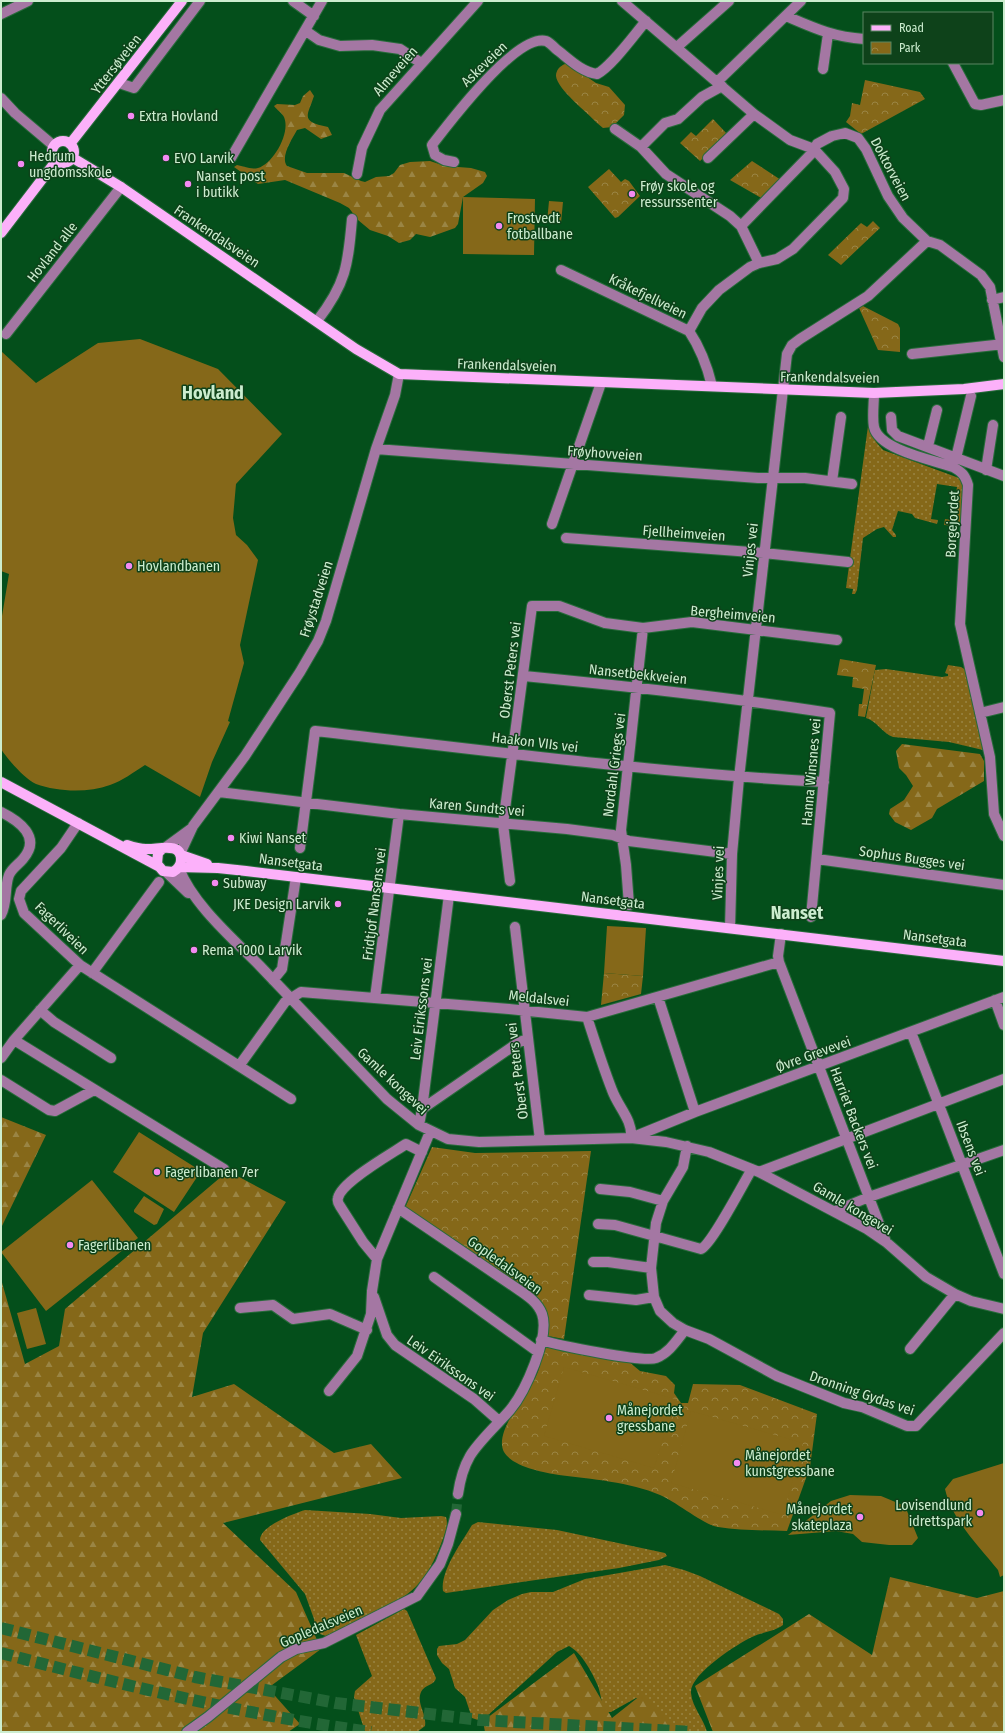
<svg xmlns="http://www.w3.org/2000/svg" width="1005" height="1733" font-family="'Fira Sans Condensed',sans-serif">
<style>
.grass{fill:url(#grass-dots)}
.forest{fill:url(#forest-firs)}
.park{fill:url(#park-crowns)}
.pitch{fill:#856819}
.lines{fill:none;stroke-linecap:round;stroke-linejoin:round}
.minor-tunnel{stroke:#226736;stroke-width:10;stroke-dasharray:10 5;stroke-linecap:butt}
.highway-tunnel{stroke:#226736;stroke-width:12;stroke-dasharray:12 6;stroke-linecap:butt}
.minor-casing{stroke:#286b3b;stroke-width:12}
.major-casing{stroke:#286b3b;stroke-width:12}
.minor{stroke:#a477a3;stroke-width:10}
.major{stroke:#fcb1fa;stroke-width:10}
.poi-dot{fill:#f38af2;stroke:#0e421a;stroke-width:1.5}
.labels{text-anchor:middle;stroke-width:3;stroke-linejoin:round;paint-order:stroke}
.street-label{font-size:14px;fill:#ccedcf;stroke:#0e421a}
.poi-label{font-size:14px;fill:#ccedcf;stroke:#0e421a;text-anchor:start}
.district-label{font-size:18px;font-weight:bold;fill:#ccedcf;stroke:#0e421a}
</style>
<defs>
<pattern id="grass-dots" width="8" height="8" patternUnits="userSpaceOnUse"><rect width="8" height="8" fill="#856819"/><path d="M2 2h.1M6 6h.1" fill="none" stroke="#9a8544" stroke-width="1.8" stroke-linecap="round"/></pattern>
<pattern id="forest-firs" width="22" height="20" patternUnits="userSpaceOnUse"><rect width="22" height="20" fill="#856819"/><path d="M5 1l3.5 6h-7zM16 11l3.5 6h-7z" fill="#9a8544"/></pattern>
<pattern id="park-crowns" width="20" height="18" patternUnits="userSpaceOnUse"><rect width="20" height="18" fill="#856819"/><path d="M2 6a3 3 0 1 1 6 0M12 15a3 3 0 1 1 6 0" fill="none" stroke="#9a8544"/></pattern>
</defs>
<rect width="100%" height="100%" fill="#044f1b"/>
<path class="grass" d="M870,425L876,442L883,450L959,478C967,488 963,514 959,526L944,525L945,519L952,520L957,487L937,484L931,519L938,520L937,524L915,518L912,514L898,511L892,530L896,535V537H893L884,527L877,529L863,538L857,590L855,594H852L853,589L846,588L868,426Z
M948,665L961,667L966,670L983,750L949,742L893,737C882,733 877,721 866,718L875,670L886,669L942,677L948,676V674L945,673Z
M305,1510L370,1514L401,1518L441,1516L446,1517C449,1526 444,1536 441,1544C423,1591 405,1598 362,1619C351,1625 338,1633 326,1636L320,1634L315,1628L314,1619L305,1594L260,1540C260,1526 293,1514 305,1510Z
M478,1522L557,1530L665,1553L667,1556L659,1560L619,1568L446,1593L443,1591C440,1571 462,1542 472,1525Z
M665,1565L684,1570L700,1576L779,1614L783,1619V1625C773,1632 762,1632 752,1637C737,1644 689,1675 691,1693C692,1707 704,1719 707,1732H677L643,1700L636,1698L611,1712H606C601,1703 601,1695 598,1686C592,1672 582,1653 569,1646L557,1652L487,1716L478,1720L472,1718L465,1697L455,1688L449,1669L442,1663L437,1655V1649L439,1646L457,1644L465,1640L493,1610L508,1600L522,1594L531,1592H553L585,1579Z
M404,1609L407,1611L436,1678C435,1685 424,1685 421,1692C416,1704 427,1714 425,1726L417,1732H365L354,1697L355,1691L372,1676L356,1635Z"/>
<path class="forest" d="M310,90L314,96C307,117 300,121 328,127L332,135L321,139L305,128L297,130C292,139 280,157 287,166L307,173H344L361,181L365,182L376,177L389,176L394,173L400,165L410,162L430,161L445,166L471,168L485,172L487,176L483,183L463,197L458,224L455,228L430,237L416,234L410,240L399,243L388,236L370,230L358,220L349,208L340,203L285,180L258,184L234,167L237,165C244,166 250,170 258,168C273,164 291,133 284,117C282,113 277,110 274,106L277,104L295,105L300,103L303,96Z
M902,744L980,754L984,761V781L937,809L932,818L911,830L895,822L889,814L890,809L904,800L913,786L906,775L899,768L896,751Z
M1,1117L46,1135L1,1228Z
M228,1171L286,1202L203,1333L192,1397L234,1384L334,1453L371,1444L402,1478L223,1523L296,1592L321,1649L268,1688L300,1724L288,1732H1V1279L25,1364L59,1346L65,1309Z
M890,1577L977,1598L1004,1591V1732H713L695,1686L809,1614L872,1655Z
M574,1653L612,1718L641,1695L682,1732H485L483,1721Z"/>
<path class="park" d="M565,64H568L596,83L609,87L625,105L624,115L612,127L603,128L597,123C588,113 557,89 556,76C556,70 560,66 565,64Z
M865,80L920,92L925,99L861,134L846,122L850,116L852,103L860,105Z
M713,119L728,135L700,161L680,143L691,132L696,136Z
M752,161L781,180L763,199L730,180Z
M609,169L621,182L625,179L629,181L640,196L618,217L615,218L588,187Z
M873,221L880,228L841,265L828,255L861,223L867,227Z
M863,306L898,324L900,328V352L878,350L859,308Z
M840,659L876,665L865,717L858,716L859,704H862L864,689L852,687L853,677L837,675Z
M604,973L643,976L641,994L601,1005Z
M432,1147L475,1153L591,1151L564,1339L548,1336L546,1316L405,1208Z
M554,1346L628,1361L640,1371L666,1376L675,1385L674,1393L681,1403H688L693,1384L740,1385L817,1414L810,1467L787,1531C765,1530 740,1531 718,1527C704,1525 675,1501 660,1495C630,1482 591,1479 559,1475C543,1472 513,1467 504,1452C493,1431 529,1393 537,1374C541,1365 541,1356 546,1348Z"/>
<path class="pitch" d="M463,197L535,199L534,255L463,254Z
M549,201L563,202L561,223L547,222Z
M140,339L218,369L282,434L236,484L233,518L236,535L247,545L258,560L240,645L244,663L228,721L230,722L212,762L200,797L145,765C134,772 122,781 110,785C88,793 58,792 36,784C25,779 8,760 1,749V622L9,574L1,571V351L36,383L98,343Z
M607,926L646,928L643,976L604,973Z
M139,1132L201,1171L174,1212L113,1172Z
M92,1180L138,1238L46,1311L1,1252Z
M144,1196L164,1209L157,1224L154,1225L134,1212V1210Z
M36,1308L46,1344L27,1349L17,1313Z
M564,1367L675,1399L654,1468L544,1436Z
M691,1411L803,1443L783,1515L671,1483Z
M1004,1463V1575L1000,1577L998,1570C978,1545 952,1520 945,1489L953,1479Z
M850,1495L881,1496L905,1506L918,1538L912,1545H889L862,1542L853,1534L836,1531L788,1535L831,1501Z"/>
<g class="lines">
<path class="minor-tunnel" d="M456,1514L458,1494"/>
<path class="highway-tunnel" d="M1,1628L195,1677L336,1703L480,1720L692,1732
M1,1653C123,1685 245,1715 371,1732"/>
<defs>
<path id="minor" d="M293,1L314,16
M622,1L754,114L790,140L814,149L835,172L844,189L843,198L793,249L777,259L759,263L750,267L719,290L702,308L689,331
M1,14L28,1
M786,16C814,28 833,37 864,39
M306,31L319,40L340,46L372,45L400,49L421,63
M677,47L729,1
M953,63L975,104L981,105L1004,100
M823,69L828,34
M717,82L801,1
M119,83L134,88L200,1
M1,98L15,113L54,146
M615,129L641,147L665,123L678,119L702,97L722,86
M641,147L666,174L730,216L741,226L759,263
M231,158L322,1
M708,158L754,114
M454,162L444,160L435,155L432,145C449,123 517,33 546,41C549,42 553,46 556,49C568,58 581,72 597,74C612,66 634,35 646,21
M357,174L362,148L380,110L478,1
M741,226L811,154L817,144L832,136L845,133L858,138L866,149L888,196L903,218L927,241L940,245L981,275L990,287L1004,357
M561,270L689,331C701,349 707,365 712,386
M992,300L1004,297
M317,321C346,284 348,265 352,219
M6,334L121,187
M912,354L1004,344
M874,393C874,403 872,417 874,427C879,450 933,460 953,467C962,472 965,475 968,485L960,624L990,757L994,814L1004,836
M891,417L892,430L898,436L1004,476
M928,446L937,410
M376,449L758,478H805L852,484
M956,458L971,396
M986,470L993,425
M832,481L841,417
M552,524L601,383
M566,538L764,553L848,562
M524,676C626,686 728,697 830,713L811,917
M980,713L1004,707
M219,792L399,814L567,829L613,835L629,841L732,854
M1,812C19,821 42,837 23,859C18,865 12,868 9,875C4,888 8,902 1,915
M78,823L61,848L21,891L19,899L24,913L80,965L291,1099
M166,847L192,828
M300,848L315,731C484,750 654,773 824,782
M180,854L193,826L245,756L300,672L318,641L326,621L376,449L395,395L399,374
M817,859L1004,885
M179,868C192,903 232,938 259,965C302,1010 344,1054 387,1099L419,1125L448,1139L479,1142L631,1138L666,1142L709,1152L759,1172L867,1229L886,1242L926,1277L955,1294L971,1301L1004,1309
M166,872L188,893
M510,881L503,824L532,606H559L605,623L643,628L692,622L837,640
M629,905L626,865L621,830L643,628
M515,927L540,1140
M730,928L732,854L739,778L787,354L792,345L800,339L868,296L927,241
M781,934L778,956L779,962L886,1242
M92,973L159,882
M273,980L282,969L296,877
M658,997L695,1112
M375,998L399,814
M995,1000L1004,1025
M40,1010L54,1022L111,1058
M587,1017C595,1042 603,1067 612,1090C618,1107 633,1120 631,1138
M911,1032L1004,1274
M14,1040L224,1169
M1,1058L14,1040L80,965
M239,1066L285,1002L301,992L509,1009L587,1017L779,962
M1,1080L49,1110L55,1111L94,1090
M422,1109L519,1042L528,1039
M419,1125L422,1109L449,895
M631,1138L695,1112L1004,997
M687,1146L683,1167L663,1201L656,1223L651,1268L654,1297L660,1311L673,1323L685,1330L709,1339L777,1376L844,1403L862,1407L907,1426H916L1004,1333
M759,1172L1004,1079
M600,1189L630,1192L663,1201
M398,1208L519,1290C528,1296 538,1303 542,1314C550,1337 525,1392 510,1410C498,1424 479,1441 470,1456C463,1468 460,1480 458,1494
M835,1211L869,1197L1004,1150
M598,1224L615,1225L701,1249C712,1244 744,1182 752,1169
M377,1259L363,1242L340,1206C338,1203 337,1201 338,1198C341,1182 391,1154 406,1144L422,1152
M593,1262H608L651,1268
M434,1277L538,1352
M589,1295L636,1300L654,1297
M374,1297L387,1335L395,1345L474,1399L499,1421
M240,1308L273,1305L293,1319L330,1314L367,1330
M541,1340C557,1345 644,1363 656,1358C669,1353 677,1340 685,1330
M910,1349L955,1294
M329,1391L357,1356L371,1314L372,1291L377,1259L430,1132
M187,1732L208,1717L281,1657L296,1649L324,1643L417,1596L440,1564L448,1544L456,1514"/>
<path id="major" d="M52 152a11 11 0 1 1 22 0a11 11 0 1 1-22 0Z
M70,144L182,1
M73,158L121,187L356,349L399,374L874,393L964,389L1004,384
M1,233L56,161
M1,782L158,866
M127,845C133,847 139,849 146,849C157,850 182,841 181,860C181,866 178,869 173,872L163,871L157,864L158,853L163,848
M181,855L207,864
M179,867L218,868L246,871L1004,961"/>
</defs>
<use href="#minor" class="minor-casing"/>
<use href="#major" class="major-casing"/>
<use href="#minor" class="minor"/>
<use href="#major" class="major"/>
</g>
<g class="poi-dot">
<circle cx="131" cy="116" r="4"/>
<circle cx="166" cy="158" r="4"/>
<circle cx="21" cy="164" r="4"/>
<circle cx="188" cy="184" r="4"/>
<circle cx="632" cy="194" r="4"/>
<circle cx="499" cy="226" r="4"/>
<circle cx="129" cy="566" r="4"/>
<circle cx="231" cy="838" r="4"/>
<circle cx="215" cy="883" r="4"/>
<circle cx="338" cy="904" r="4"/>
<circle cx="194" cy="950" r="4"/>
<circle cx="157" cy="1172" r="4"/>
<circle cx="70" cy="1245" r="4"/>
<circle cx="609" cy="1418" r="4"/>
<circle cx="737" cy="1463" r="4"/>
<circle cx="980" cy="1513" r="4"/>
<circle cx="860" cy="1517" r="4"/>
</g>
<g class="labels">
<g class="street-label">
<text transform="translate(116 64) rotate(-52)" y="5">Yttersøveien</text>
<text transform="translate(484 64) rotate(-44)" y="5">Askeveien</text>
<text transform="translate(395 71) rotate(-49)" y="5">Almeveien</text>
<text transform="translate(891 169) rotate(62)" y="5">Doktorveien</text>
<text transform="translate(217 236) rotate(34)" y="5">Frankendalsveien</text>
<text transform="translate(52 252) rotate(-52)" y="5">Hovland alle</text>
<text transform="translate(648 296) rotate(26)" y="5">Kråkefjellveien</text>
<text transform="translate(507 365) rotate(2)" y="5">Frankendalsveien</text>
<text transform="translate(830 377) rotate(1)" y="5">Frankendalsveien</text>
<text transform="translate(605 453) rotate(4)" y="5">Frøyhovveien</text>
<text transform="translate(952 524) rotate(-87)" y="5">Borgejordet</text>
<text transform="translate(684 533) rotate(4)" y="5">Fjellheimveien</text>
<text transform="translate(750 550) rotate(-84)" y="5">Vinjes vei</text>
<text transform="translate(316 599) rotate(-72)" y="5">Frøystadveien</text>
<text transform="translate(733 614) rotate(5)" y="5">Bergheimveien</text>
<text transform="translate(510 670) rotate(-83)" y="5">Oberst Peters vei</text>
<text transform="translate(638 674) rotate(6)" y="5">Nansetbekkveien</text>
<text transform="translate(535 742) rotate(7)" y="5">Haakon VIIs vei</text>
<text transform="translate(614 765) rotate(-83)" y="5">Nordahl Griegs vei</text>
<text transform="translate(811 772) rotate(-85)" y="5">Hanna Winsnes vei</text>
<text transform="translate(477 807) rotate(5)" y="5">Karen Sundts vei</text>
<text transform="translate(912 858) rotate(8)" y="5">Sophus Bugges vei</text>
<text transform="translate(291 862) rotate(7)" y="5">Nansetgata</text>
<text transform="translate(718 873) rotate(-88)" y="5">Vinjes vei</text>
<text transform="translate(613 900) rotate(7)" y="5">Nansetgata</text>
<text transform="translate(374 904) rotate(-83)" y="5">Fridtjof Nansens vei</text>
<text transform="translate(62 928) rotate(44)" y="5">Fagerliveien</text>
<text transform="translate(935 938) rotate(7)" y="5">Nansetgata</text>
<text transform="translate(539 998) rotate(6)" y="5">Meldalsvei</text>
<text transform="translate(421 1009) rotate(-83)" y="5">Leiv Eirikssons vei</text>
<text transform="translate(813 1054) rotate(-20)" y="5">Øvre Grevevei</text>
<text transform="translate(517 1071) rotate(-97)" y="5">Oberst Peters vei</text>
<text transform="translate(393 1081) rotate(43)" y="5">Gamle kongevei</text>
<text transform="translate(854 1118) rotate(69)" y="5">Harriet Backers vei</text>
<text transform="translate(971 1148) rotate(69)" y="5">Ibsens vei</text>
<text transform="translate(853 1208) rotate(31)" y="5">Gamle kongevei</text>
<text transform="translate(505 1265) rotate(36)" y="5">Gopledalsveien</text>
<text transform="translate(451 1368) rotate(35)" y="5">Leiv Eirikssons vei</text>
<text transform="translate(862 1393) rotate(19)" y="5">Dronning Gydas vei</text>
<text transform="translate(321 1626) rotate(-23)" y="5">Gopledalsveien</text>
</g>
<g class="poi-label">
<text x="139" y="121">Extra Hovland</text>
<text x="29" y="161">Hedrum<tspan x="29" dy="16">ungdomsskole</tspan></text>
<text x="174" y="163">EVO Larvik</text>
<text x="196" y="181">Nanset post<tspan x="196" dy="16">i butikk</tspan></text>
<text x="640" y="191">Frøy skole og<tspan x="640" dy="16">ressurssenter</tspan></text>
<text x="507" y="223">Frostvedt<tspan x="507" dy="16">fotballbane</tspan></text>
<text x="137" y="571">Hovlandbanen</text>
<text x="239" y="843">Kiwi Nanset</text>
<text x="223" y="888">Subway</text>
<text x="330" y="909" text-anchor="end">JKE Design Larvik</text>
<text x="202" y="955">Rema 1000 Larvik</text>
<text x="165" y="1177">Fagerlibanen 7er</text>
<text x="78" y="1250">Fagerlibanen</text>
<text x="617" y="1415">Månejordet<tspan x="617" dy="16">gressbane</tspan></text>
<text x="745" y="1460">Månejordet<tspan x="745" dy="16">kunstgressbane</tspan></text>
<text x="972" y="1510" text-anchor="end">Lovisendlund<tspan x="972" dy="16">idrettspark</tspan></text>
<text x="852" y="1514" text-anchor="end">Månejordet<tspan x="852" dy="16">skateplaza</tspan></text>
</g>
<g class="district-label">
<text x="213" y="399">Hovland</text>
<text x="797" y="919">Nanset</text>
</g>
</g>
<rect width="1005" height="1733" fill="none" stroke="#ccedcf" stroke-width="4"/>
<rect x="863" y="12" width="130" height="52" fill="#0e421a" stroke="#5a8662"/>
<rect x="871" y="25" width="20" height="6" fill="#fcb1fa" stroke="#5a8662"/>
<text x="899" y="32" font-size="12" fill="#ccedcf">Road</text>
<rect x="871" y="42" width="20" height="12" fill="url(#park-crowns)" stroke="#5a8662"/>
<text x="899" y="52" font-size="12" fill="#ccedcf">Park</text>
</svg>
